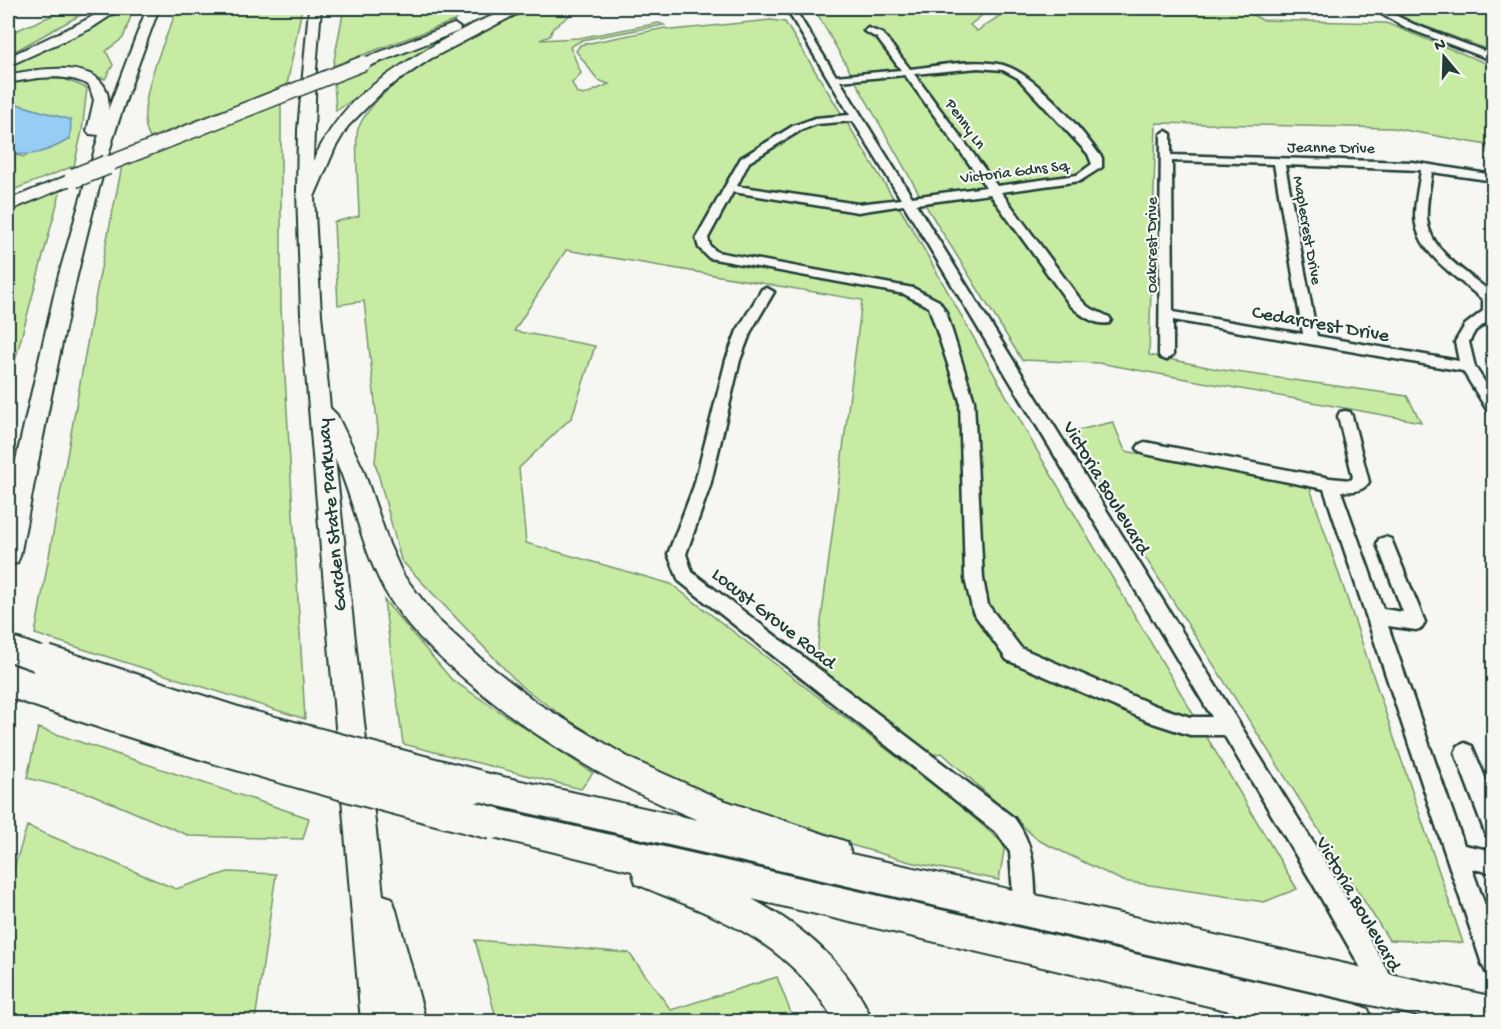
<svg xmlns="http://www.w3.org/2000/svg" width="1501" height="1029" font-family="'Gochi Hand',sans-serif">
<style>
.green{fill:#c8eba4;stroke:#74946c;stroke-width:1.5}
.water{fill:#97ccf5;stroke:#6793a8;stroke-width:1.5}
.lines{fill:none;stroke-linecap:round;stroke-linejoin:round}
.minor-casing{stroke:#1f3d34;stroke-width:5}
.highway-casing{stroke:#1f3d34;stroke-width:4}
.minor{fill:#f6f6f2;fill-rule:evenodd}
.highway{fill:#f6f6f2;fill-rule:evenodd}
.highway-bridge-far3-casing{stroke:#1f3d34;stroke-width:17;stroke-linecap:butt}
.highway-bridge-far2-casing{stroke:#1f3d34;stroke-width:22;stroke-linecap:butt}
.highway-bridge-far1-casing{stroke:#1f3d34;stroke-width:28;stroke-linecap:butt}
.highway-bridge-casing{stroke:#1f3d34;stroke-width:36;stroke-linecap:butt}
.highway-bridge-far3{stroke:#f6f6f2;stroke-width:14}
.highway-bridge-far2{stroke:#f6f6f2;stroke-width:19}
.highway-bridge-far1{stroke:#f6f6f2;stroke-width:24}
.highway-bridge{stroke:#f6f6f2;stroke-width:32}
.labels{text-anchor:middle;stroke-width:4.5;stroke-linejoin:round;paint-order:stroke}
.far-street-label{font-size:16px;fill:#1f3d34;stroke:#f6f6f2}
.street-label{font-size:20px;fill:#1f3d34;stroke:#f6f6f2}
</style>
<rect width="100%" height="100%" fill="#f6f6f2"/>
<filter id="ink" filterUnits="userSpaceOnUse"><feTurbulence type="fractalNoise" baseFrequency=".0167" numOctaves="2"/><feDisplacementMap in="SourceGraphic" scale="12" xChannelSelector="R" yChannelSelector="G"/><feConvolveMatrix kernelMatrix="1 2 1 2 8 2 1 2 1" color-interpolation-filters="sRGB"/></filter>
<g filter="url(#ink)">
<path class="green" d="M70,8H93L8,55V34Z
M122,8H134L123,38L106,51L113,65L105,79C74,68 39,68 8,77V67L96,24Z
M178,8H302L287,85L150,138C132,109 166,37 178,8Z
M344,8H471L454,21L333,66Z
M532,8H563L573,13L553,28L550,36L540,40L579,38L659,23L664,25L582,40L570,47L581,73L572,83L577,93L584,95L609,84L598,80L576,51L580,45L665,28L672,30L771,20L785,22L913,230L1043,461L1297,889L1264,902L1123,881L1038,840L942,753L917,757L814,676L862,300L566,250L514,331L595,346L572,417L519,468L526,543L671,584L958,804L1005,845L999,880L910,862L753,817L622,759L521,686L401,560L375,462L378,430L364,301L338,305L334,222L359,216C359,200 354,140 358,129C380,74 481,34 532,8Z
M814,8H991L970,25L977,31L1011,8H1240L1262,20L1386,23L1493,66V146L1393,128L1156,123L1149,355L1222,370L1407,396L1421,422L1099,363L1022,360L929,211Z
M1383,8H1493V49L1484,48L1397,16Z
M471,26L401,67L336,111L334,82Z
M26,79H64L87,88L82,131L74,166L8,192V153L24,157L70,120L20,105H8V83Z
M281,103V308L305,719L35,634L98,283L122,166Z
M61,189L8,387V211Z
M1113,422L1125,451L1309,485L1463,943L1389,940L1066,433Z
M384,600L452,680L593,773L581,789L403,744Z
M38,728L309,818L303,839L190,836L91,794L27,778Z
M27,826L176,889L228,872L276,874L255,1021H8V888Z
M475,940L629,953L671,1010L777,977L794,1021H497Z"/>
<path class="water" d="M8,105H20L71,120L70,139C49,151 31,158 8,153Z"/>
<g class="lines">
<defs>
<path id="minor" d="M786,8H794L836,76L901,70L877,38L864,31L868,28L883,34L910,69C939,66 970,59 998,64C1033,69 1081,129 1102,158V167L1080,181L1001,192L1080,299L1088,307L1109,317L1111,320L1109,323C1095,326 1079,314 1070,305L990,194L916,204L1329,868L1394,982L1398,990L1394,998L1386,1002L1378,998L1313,884L1224,735H1190L1153,723L1007,660L973,612L965,579L960,401L929,307L904,294L709,258L699,248L696,238L741,158L793,126L815,118L850,115ZM978,68L1003,70L1018,78L1088,154L1092,164L1077,175L997,186L914,74ZM905,75L986,187L912,197L840,81ZM853,121L901,199L858,204L737,186L749,162L801,130L817,124ZM733,192L858,212L904,205L1212,717H1190L1156,706L1021,648L988,605L983,579L974,401L946,312L939,301L913,288L717,252L710,246L708,238Z
M1371,8H1381L1413,24L1494,55V61L1407,28Z
M1166,131L1171,134V155L1412,162L1494,175V181L1432,172C1430,187 1426,203 1427,219C1430,253 1470,274 1494,295V317L1475,331L1469,342L1475,367L1494,396V414L1489,413L1463,371L1173,320V355L1166,360L1161,358L1159,355L1161,134ZM1172,161L1274,164L1303,334L1173,312ZM1285,165L1421,170C1419,185 1415,201 1415,216C1416,254 1459,278 1483,300V311L1465,325L1455,342L1459,361L1317,336Z
M767,288L774,292L751,331L740,360L710,486L686,554L692,572L1014,818C1036,847 1034,874 1036,909L1033,917L1025,920L1017,917L1014,909L1010,852L998,834L679,581L668,554L694,486L726,360L737,331L762,289Z
M1345,411L1350,412L1352,416L1369,482C1363,492 1351,492 1341,491L1383,609L1403,612L1377,544L1379,539L1385,537L1391,539L1393,544L1425,622L1422,628L1416,630L1388,626L1464,845L1494,851V873L1472,869L1494,930V976L1486,972L1482,964L1324,489L1145,454L1140,452L1137,448L1140,444L1145,442L1330,478L1351,480L1353,477L1338,416L1340,412Z
M1465,743L1472,746L1494,799V837L1486,835L1455,753L1458,746Z"/>
<path id="highway" d="M108,8H122L90,29L8,66V57L80,23Z
M147,8H159C143,52 126,96 112,142C72,277 47,417 20,556L17,563L8,566V499L10,486L58,278L99,135L90,134L87,131L94,100L89,85C65,72 34,78 8,83V75C41,68 115,56 108,110Z
M309,8H321L316,69L313,161C323,140 335,121 351,104C378,76 492,4 528,8L430,59L383,91L348,126L335,148L314,197L321,314L330,408L337,415L363,469L389,544L403,575L438,620L480,658L537,703L631,759L720,799L847,842L851,854L1494,997V1022H1445L476,801L465,797L461,786L465,775L476,771L698,820C614,786 536,740 466,680C435,654 404,625 384,589C362,548 354,501 335,458L383,895L392,898L396,910L426,1022H361L301,314L297,191L298,130Z
M454,24L460,28L459,31L369,66H359L357,63L359,60Z
M74,173L82,178L80,181L8,211V200Z
M492,808L1355,1004L1368,1009L1373,1022H1277L752,899C805,928 849,965 873,1022H835C788,939 718,918 636,884L632,871L481,834L477,823L481,812Z"/>
</defs>
<use href="#minor" class="minor-casing"/>
<use href="#highway" class="highway-casing"/>
<use href="#minor" class="minor"/>
<use href="#highway" class="highway"/>
<defs>
<path id="highway-bridge-far3" d="M103,166L364,63"/>
<path id="highway-bridge-far2" d="M74,178L107,165"/>
<path id="highway-bridge-far1" d="M8,648L50,663"/>
<path id="highway-bridge" d="M46,662L239,724L476,786
M8,680C167,736 329,782 492,823"/>
</defs>
<use href="#highway-bridge-far3" class="highway-bridge-far3-casing"/>
<use href="#highway-bridge-far2" class="highway-bridge-far2-casing"/>
<use href="#highway-bridge-far1" class="highway-bridge-far1-casing"/>
<use href="#highway-bridge" class="highway-bridge-casing"/>
<use href="#highway-bridge-far3" class="highway-bridge-far3"/>
<use href="#highway-bridge-far2" class="highway-bridge-far2"/>
<use href="#highway-bridge-far1" class="highway-bridge-far1"/>
<use href="#highway-bridge" class="highway-bridge"/>
</g>
</g>
<g class="labels">
<g class="far-street-label">
<text transform="translate(967 123) rotate(54)" y="6">Penny Ln</text>
<text transform="translate(1331 146) rotate(1)" y="6">Jeanne Drive</text>
<text transform="translate(1014 170) rotate(-7)" y="6">Victoria Gdns Sq</text>
<text transform="translate(1309 230) rotate(80)" y="6">Maplecrest Drive</text>
<text transform="translate(1150 245) rotate(-90)" y="6">Oakcrest Drive</text>
</g>
<g class="street-label">
<text transform="translate(1321 322) rotate(10)" y="7">Cedarcrest Drive</text>
<text transform="translate(1108 487) rotate(59)" y="7">Victoria Boulevard</text>
<text transform="translate(330 515) rotate(-95)" y="7">Garden State Parkway</text>
<text transform="translate(775 617) rotate(38)" y="7">Locust Grove Road</text>
<text transform="translate(1360 903) rotate(60)" y="7">Victoria Boulevard</text>
</g>
</g>
<rect width="1501" height="1029" fill="none" stroke="#f6f6f2" stroke-width="30"/>
<rect x="15" y="15" width="1471" height="999" fill="none" stroke="#1f3d34" stroke-width="2" filter="url(#ink)"/>
<g transform="translate(1444 57) rotate(341)" stroke="#f6f6f2" stroke-width="4.5" paint-order="stroke">
<path d="M0-4.5L10 22L0 15L-10 22Z" fill="#1f3d34"/>
<text y="-9" font-size="16" font-weight="bold" text-anchor="middle" fill="#1f3d34">N</text>
</g>
</svg>
